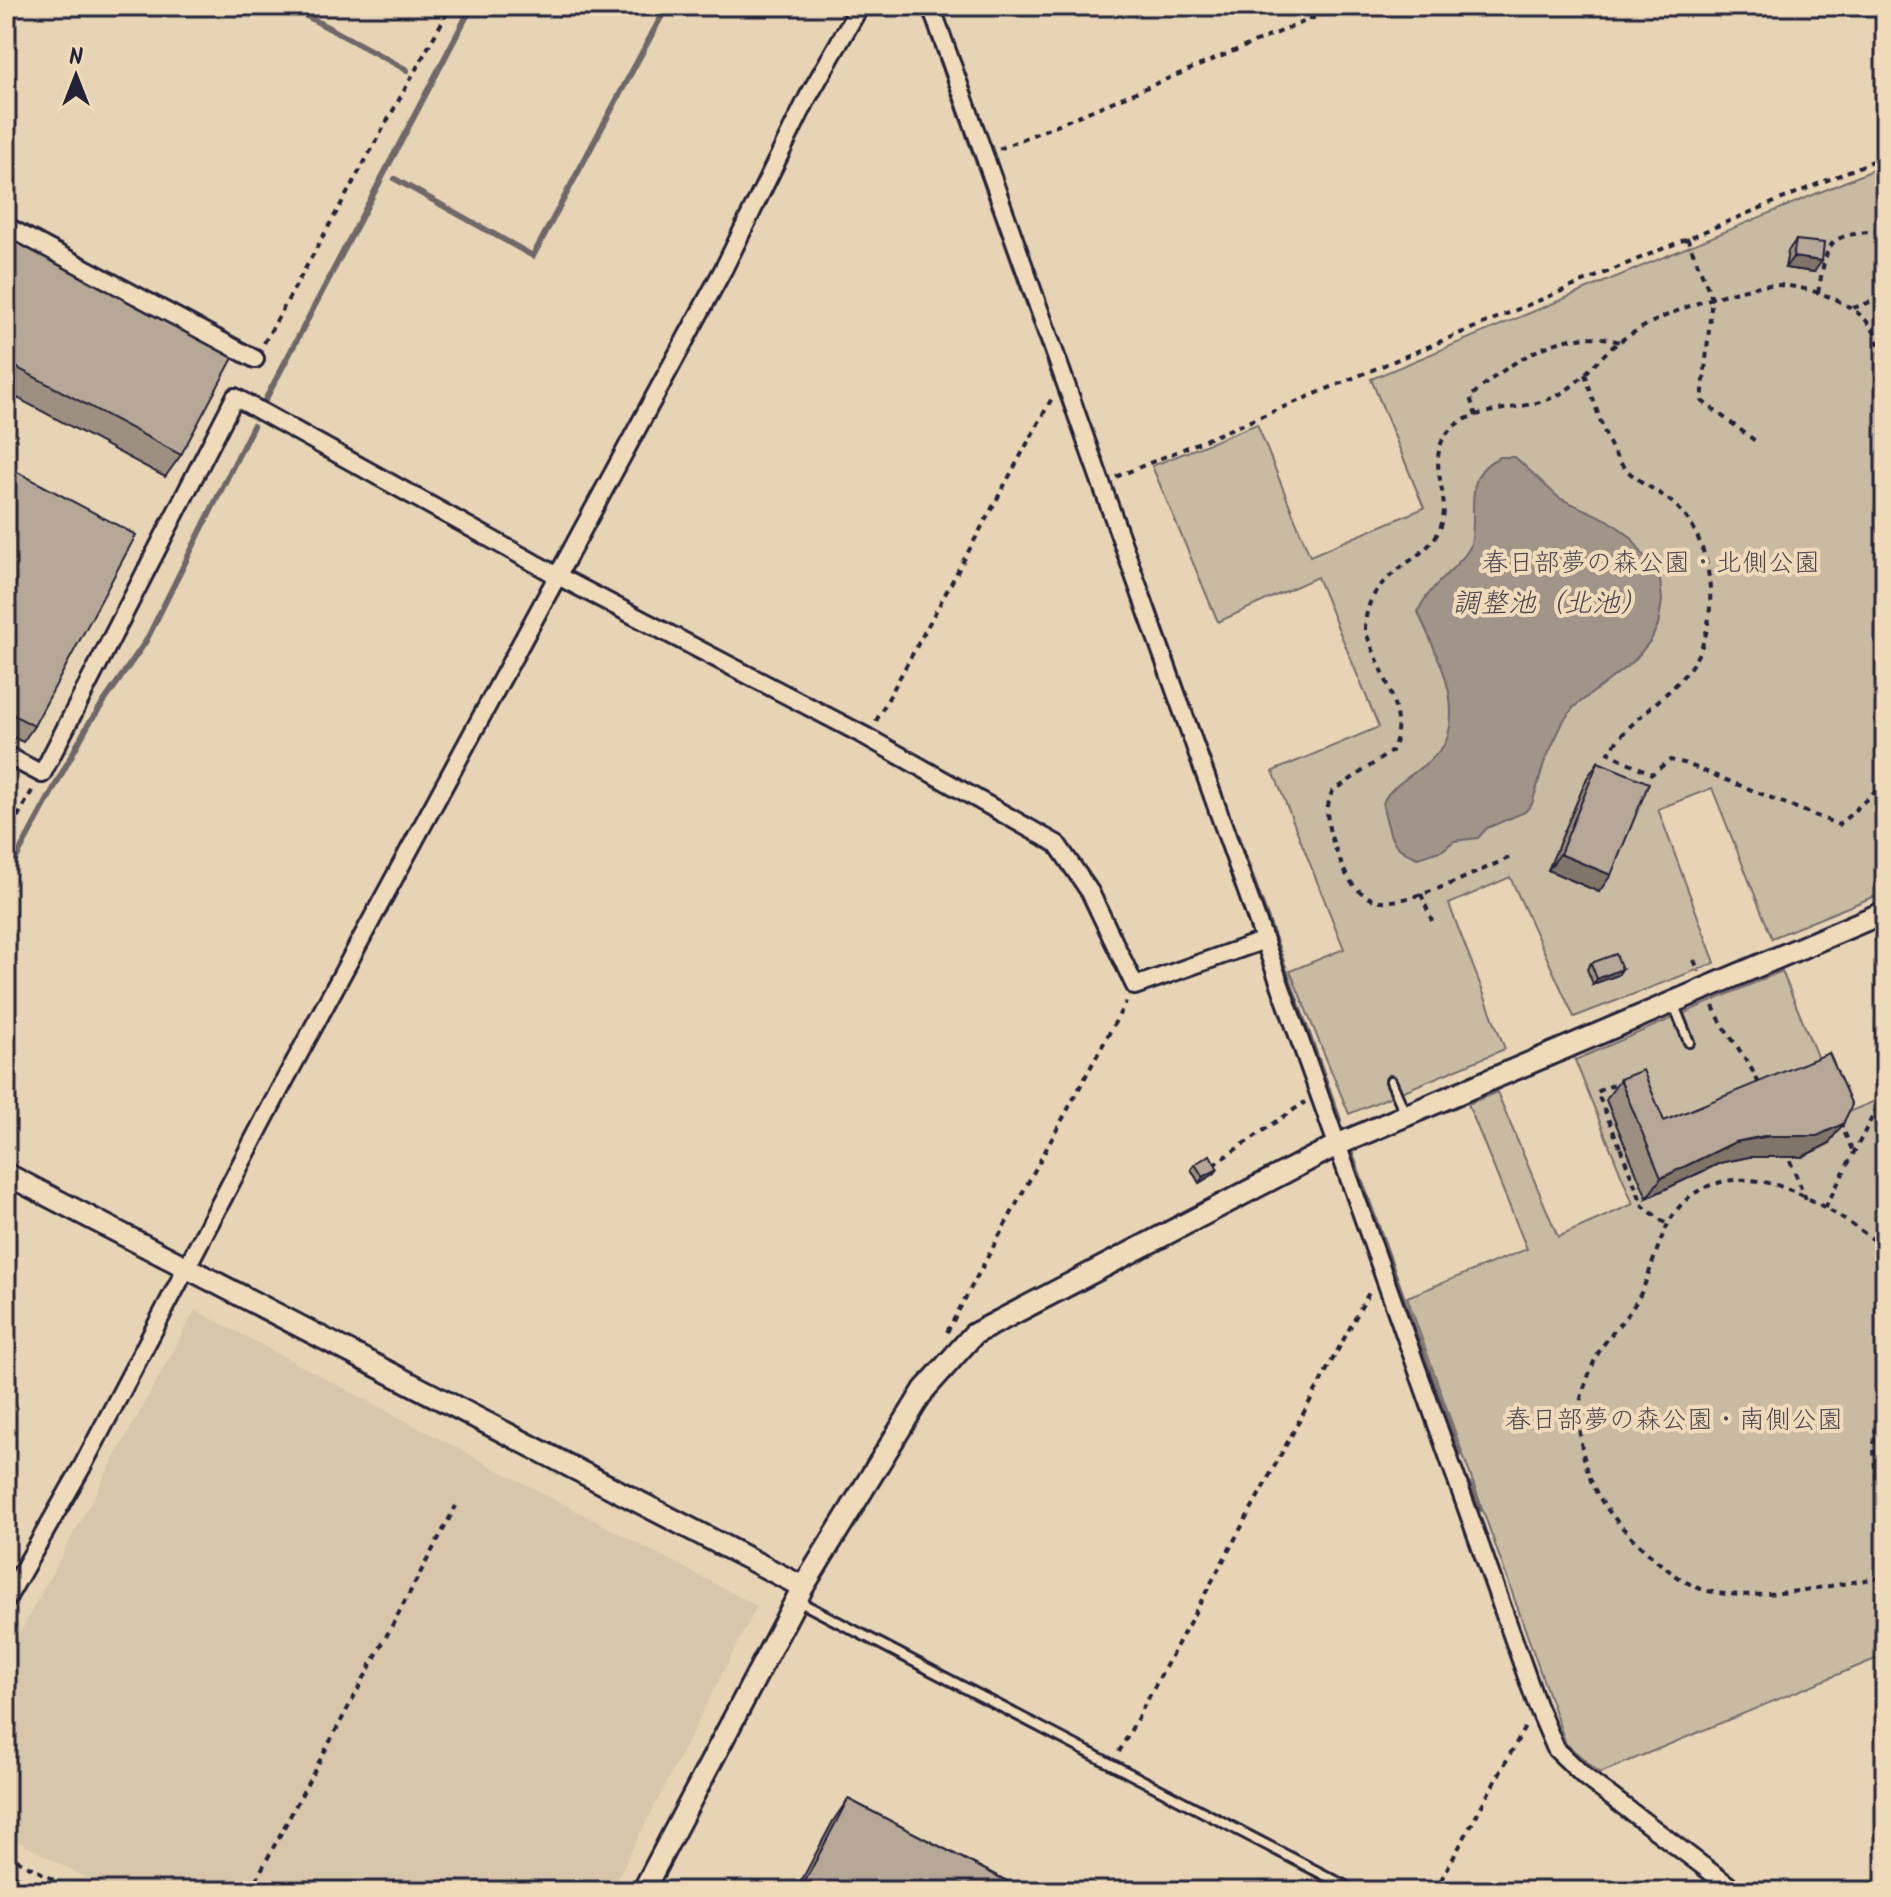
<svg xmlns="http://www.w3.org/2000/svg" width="1891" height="1897" font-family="Kalam,'Klee One',sans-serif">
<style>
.built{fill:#d8c6ab}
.green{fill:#c9baa2;stroke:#766e6e;stroke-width:2}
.water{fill:#a19589;stroke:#6e676a;stroke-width:2}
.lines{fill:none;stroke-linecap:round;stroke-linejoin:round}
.stream{stroke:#6e676a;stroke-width:6}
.service-casing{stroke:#22223b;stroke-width:14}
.minor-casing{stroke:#22223b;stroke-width:22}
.tertiary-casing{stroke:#22223b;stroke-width:26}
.path{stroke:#22223b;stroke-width:4;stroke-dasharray:6 6;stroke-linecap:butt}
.service{stroke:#efdbb9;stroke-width:8}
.minor{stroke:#efdbb9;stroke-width:16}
.tertiary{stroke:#efdbb9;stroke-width:20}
.wall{fill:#9d9081;stroke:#22223b;stroke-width:2}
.shaded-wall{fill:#7f7569;stroke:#22223b;stroke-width:2}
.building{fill:#b6a796;stroke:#22223b;stroke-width:2}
.labels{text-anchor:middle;stroke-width:8;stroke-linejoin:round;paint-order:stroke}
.park-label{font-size:26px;fill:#4c4855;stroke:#efdbb9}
.water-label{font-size:28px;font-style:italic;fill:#484452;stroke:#efdbb9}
</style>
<rect width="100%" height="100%" fill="#e7d4b4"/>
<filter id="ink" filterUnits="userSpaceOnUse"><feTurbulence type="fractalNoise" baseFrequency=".0125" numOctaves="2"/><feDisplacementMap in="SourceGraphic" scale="16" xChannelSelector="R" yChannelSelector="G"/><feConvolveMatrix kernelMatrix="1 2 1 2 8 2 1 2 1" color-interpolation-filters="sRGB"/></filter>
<g filter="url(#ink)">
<path class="built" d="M195,1310L757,1606L611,1891H111L6,1835V1658Z"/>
<path class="green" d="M1885,165V892L1772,938L1712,788L1658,809L1715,963L1574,1017L1510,877L1449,904L1505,1049L1349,1114L1290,971L1344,949L1273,771L1379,727L1317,577L1218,622L1152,466L1257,424L1310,556L1424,508L1371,379Z
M1782,971L1841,1115L1885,1097V1655L1600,1773L1566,1744L1407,1297L1527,1249L1468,1104L1497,1092L1558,1237L1633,1204L1575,1060Z"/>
<path class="water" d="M1500,457H1515L1559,498L1608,520L1631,537L1660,580L1662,601L1658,625L1651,640L1634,661L1574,707L1564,720L1544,763L1532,804L1525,812L1487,828L1478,838L1454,841L1443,850L1418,858C1404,853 1392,846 1389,830C1387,822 1384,813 1383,806C1383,784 1439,766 1448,736C1460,693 1434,650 1418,612C1427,586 1467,561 1471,544C1478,509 1461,474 1500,457Z"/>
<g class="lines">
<path class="stream" d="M288,6L407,70
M922,6L1055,380
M395,179L533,256L667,6
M1060,393L1067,412
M260,410L472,6
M1150,596L1221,795
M1232,823L1339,1120
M6,877L88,725L146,641L253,426
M1351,1154L1459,1455
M1469,1484L1479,1510
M6,1872L41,1891"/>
<defs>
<path id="service" d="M1673,1003L1689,1042
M1391,1081L1405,1113
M796,1600L1355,1891"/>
<path id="minor" d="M931,6L1537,1705L1556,1749L1585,1777L1736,1891
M6,226L255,359
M6,755L42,774L235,397L556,575L867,737L1057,844L1090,892L1135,986L1265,940
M6,1600L82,1467L280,1089L724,268L808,97L860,6"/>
<path id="tertiary" d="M6,1174L803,1587
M643,1891L803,1587L924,1390L974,1334L1339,1144L1885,912"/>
</defs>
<use href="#service" class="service-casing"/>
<use href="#minor" class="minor-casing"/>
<use href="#tertiary" class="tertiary-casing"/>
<path class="path" d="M999,149L1342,6
M1687,238L1712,298L1702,401L1758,443
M1818,293C1829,235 1826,237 1885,230
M1853,308L1885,297
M264,343L451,6
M1585,374C1594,399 1605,444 1622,465C1636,482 1659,490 1675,505C1711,538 1719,605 1701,648C1682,693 1633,712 1609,753L1652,774L1670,760L1684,763L1839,825L1885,782
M1476,416L1470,397C1507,364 1566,323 1619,342
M1116,477L1885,156
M876,721L1052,398
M6,838L34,787
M1509,858C1479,870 1395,915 1368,897C1352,888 1345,874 1339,858C1330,834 1322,817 1332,792L1392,751C1410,716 1377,664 1365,630C1365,568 1426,567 1441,526C1453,493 1421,457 1452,428C1476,405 1529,412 1560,394C1583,381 1598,357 1619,342C1655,316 1716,294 1760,286C1792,280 1856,299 1873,330C1881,345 1882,366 1885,383
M1421,894L1432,921
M1694,960L1699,972
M1713,1006C1725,1034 1747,1056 1759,1084
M1840,1122L1853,1152
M1630,1143L1620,1147L1643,1206L1666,1224
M1620,1147L1597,1092L1620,1082
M1790,1161L1806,1199
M1213,1165L1305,1102
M1825,1208L1877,1108L1885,1105
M1885,1247C1840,1218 1784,1171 1726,1181C1663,1193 1662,1248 1640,1295C1631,1313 1616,1327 1604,1344C1595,1356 1589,1374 1584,1388C1574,1415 1581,1456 1592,1483C1605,1517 1669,1580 1704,1590C1756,1604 1832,1584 1885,1577
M947,1332L1126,1002
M1885,1391C1870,1437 1871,1467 1885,1513
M1119,1752L1371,1289
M6,1854L75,1891
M250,1891L456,1506
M1435,1891L1526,1725"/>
<use href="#service" class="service"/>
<use href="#minor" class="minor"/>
<use href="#tertiary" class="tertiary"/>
</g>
<path class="wall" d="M6,237L181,455L165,477L6,392Z
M1796,240L1814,272L1785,268L1788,251Z
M6,466L34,726L23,742L6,734Z
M1598,762L1599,892L1548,870L1587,778Z
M1591,963L1622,969L1618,975L1593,984L1587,969Z
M1620,1079L1664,1121L1828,1144L1802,1157H1749L1720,1163L1647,1198L1606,1100Z
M1195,1164L1218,1169L1214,1174L1199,1183L1191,1169Z
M848,1799L1026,1891H796L833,1821Z"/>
<path class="shaded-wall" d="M1793,257L1822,261L1814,272L1785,268Z
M1560,854L1611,875L1599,892L1548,870Z
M1622,969L1618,975L1593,984L1597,979Z
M1843,1124L1828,1144L1802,1157H1749L1720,1163L1647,1198L1661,1178L1735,1142Z
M1218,1169L1214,1174L1199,1183L1203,1177Z"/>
<path class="building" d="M6,237L233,358L181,455L6,362Z
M1796,240L1824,243L1822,261L1793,257Z
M6,466L136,535L34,726L6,711Z
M1598,762L1649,783L1611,875L1560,854Z
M1616,954L1622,969L1597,979L1591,963Z
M1829,1053L1852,1105L1843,1124L1817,1136H1764L1735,1142L1661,1178L1620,1079L1643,1070L1664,1121Z
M1210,1155L1218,1169L1203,1177L1195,1164Z
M848,1799L1026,1891H800Z"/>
</g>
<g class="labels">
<g class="park-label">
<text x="1651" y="571">春日部夢の森公園・北側公園</text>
<text x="1674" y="1428">春日部夢の森公園・南側公園</text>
</g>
<g class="water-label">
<text x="1550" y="612">調整池（北池）</text>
</g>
</g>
<rect width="1891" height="1897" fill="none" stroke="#efdbb9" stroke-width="32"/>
<rect x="16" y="16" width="1859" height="1865" fill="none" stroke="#22223b" stroke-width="3" filter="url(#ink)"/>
<g transform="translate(76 76)" stroke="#efdbb9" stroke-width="6" paint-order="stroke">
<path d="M0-6L14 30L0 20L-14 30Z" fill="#22223b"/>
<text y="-12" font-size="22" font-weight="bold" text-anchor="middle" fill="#22223b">N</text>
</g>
</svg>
